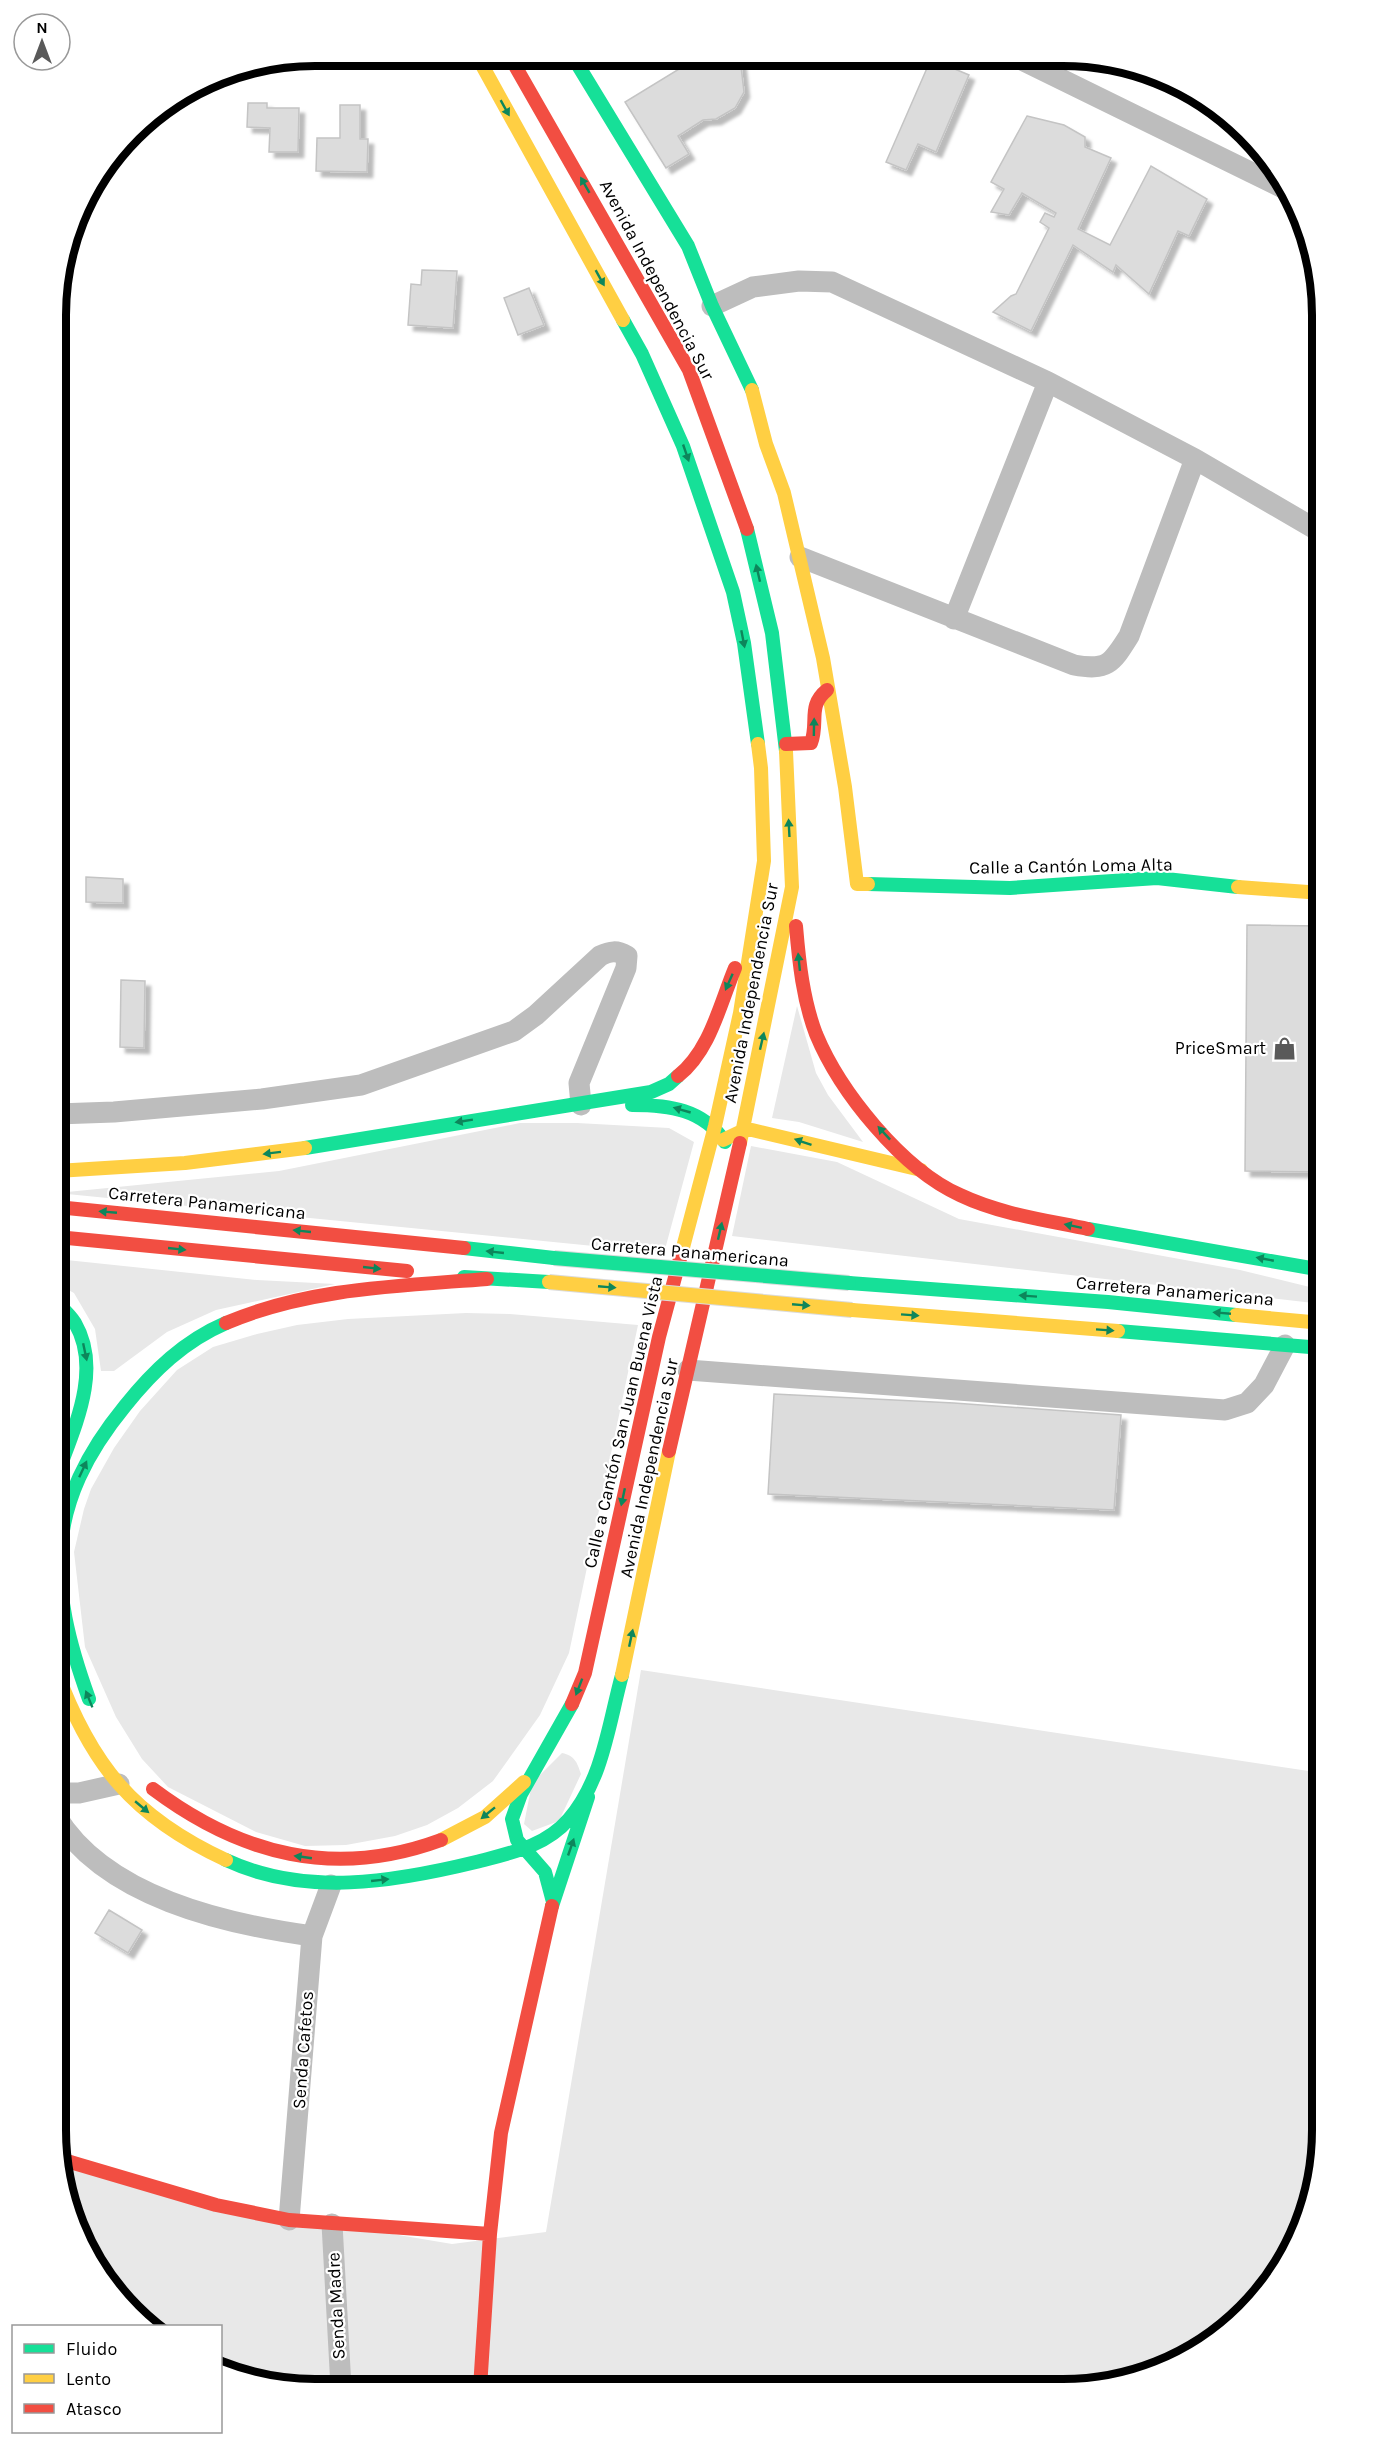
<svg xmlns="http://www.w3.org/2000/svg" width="1378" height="2445" font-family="Karla,sans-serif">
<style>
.green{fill:#e8e8e8}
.building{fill:#dcdcdc;stroke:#c4c4c4;stroke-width:1.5;filter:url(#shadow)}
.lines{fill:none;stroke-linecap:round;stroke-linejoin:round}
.street{stroke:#bdbdbd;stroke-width:21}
.fast{stroke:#16e098;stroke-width:14}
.slow{stroke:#ffcf43;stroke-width:14}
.jam{stroke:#f24e42;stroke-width:14}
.fast-bridge-casing{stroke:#dbdbdb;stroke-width:16;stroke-linecap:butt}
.slow-bridge-casing{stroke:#dbdbdb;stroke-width:16;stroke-linecap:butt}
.fast-bridge{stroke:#16e098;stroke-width:14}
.slow-bridge{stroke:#ffcf43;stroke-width:14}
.oneway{fill:#0d865b}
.labels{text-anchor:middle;stroke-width:4.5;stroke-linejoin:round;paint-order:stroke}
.street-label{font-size:18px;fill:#000;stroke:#fff}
.poi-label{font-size:18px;fill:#000;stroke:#fff;text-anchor:end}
.rim{fill:none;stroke:#000;stroke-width:8}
</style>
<defs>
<filter id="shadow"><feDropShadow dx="5.5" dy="5.5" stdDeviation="1.5" flood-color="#0004"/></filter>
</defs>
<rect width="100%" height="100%" fill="#fff"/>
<path class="green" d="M797,1006L816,1073L828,1095L863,1142L799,1122L772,1118Z
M520,1123H577L669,1128L694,1142L664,1253L57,1193L279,1171Z
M751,1146L837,1162L959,1219L1240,1270L1322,1290V1304L732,1236Z
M57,1259L257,1280L335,1284L216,1310L167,1332L114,1371H101L95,1329L74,1293L57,1284Z
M466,1313L510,1314L638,1325L569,1653L540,1715L493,1781L458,1808L427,1825L395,1836L346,1845L305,1846L256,1832L168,1787L142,1759L116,1717L85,1647L74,1552L84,1509L91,1489L114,1448L140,1411L177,1370L213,1347L257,1334L297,1325L348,1319Z
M641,1670L1322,1773V2147L1303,2229L1269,2288L1207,2346L1147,2376L1063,2389L281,2387L221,2369L220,2326H146L99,2274L69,2214L59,2150L189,2200L452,2244L546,2232Z
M562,1753C575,1756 577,1762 581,1774L559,1821L532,1831L524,1824L532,1783Z"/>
<path class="building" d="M697,58H740L744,92L735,108L716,119L703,120L678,136L689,154L666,168L625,102Z
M931,59L969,75L936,152L918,144L906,170L886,162Z
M248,103H267V108H299L298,152H269L270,128L247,127Z
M340,105H360V139H368L367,172L316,171L317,138H340Z
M1027,116L1064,125L1085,137V147L1111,158L1078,229L1110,245L1151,166L1207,199L1189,236L1178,231L1149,294L1116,265L1113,272L1073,245L1031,331L993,312L1011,296L1016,294L1049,228L1040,222L1045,213L1054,217L1056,213L1022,193L1009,215L991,212L1004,189L991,182Z
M422,270L457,271L453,328L408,325L411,284L421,285Z
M529,288L544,325L518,335L504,298Z
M86,877L123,879V903L86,902Z
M1247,925L1322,926V1172L1245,1171Z
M121,980L145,981L144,1048L120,1047Z
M774,1394L954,1403L1121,1415L1114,1510L768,1494Z
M109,1910L142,1930L128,1953L95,1933Z"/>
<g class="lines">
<path class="street" d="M1022,60L1289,191
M712,306L753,287L799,281L832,282L1048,382L1195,459L1322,533
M800,557L1074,665C1108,671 1112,663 1129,636L1195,459
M954,619L1048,382
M57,1114L114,1112L262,1099L361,1085L514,1031L536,1015L600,956C610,951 617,950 627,956L626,968L579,1083L581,1105
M688,1370L1225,1410L1247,1403L1264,1385L1285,1345
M56,1793H79L119,1784
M56,1816C105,1897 225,1924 312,1936
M56,1847L58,1820
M289,2220L312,1936L331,1885
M332,2224L341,2387"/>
<path class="fast" d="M573,57L688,246L712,306L752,390
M623,320L642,354L683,446L733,592L744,643L758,744
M747,529L772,633L786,751
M868,884L1010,888L1157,878L1238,887
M632,1105C669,1105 703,1109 725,1142
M305,1148L651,1092L669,1084L678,1076
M1088,1229L1322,1270
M464,1248L554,1258
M464,1277L549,1282
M849,1283L1108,1302L1236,1315
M56,1302C62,1308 70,1315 75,1323C103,1371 73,1430 56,1478
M1118,1331L1322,1348
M89,1699C47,1583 44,1505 125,1406C153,1371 184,1341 226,1323
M226,1860C305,1897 394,1882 476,1862C510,1853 545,1847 569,1819C603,1780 609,1722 622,1675
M553,1902L545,1872L517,1840L512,1819L521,1794L572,1704
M552,1906L588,1797"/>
<path class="slow" d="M477,56L623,320
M752,390L766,444L784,493L823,658L845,787L857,884H868
M1238,887L1322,893
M723,1140L744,1130H752L921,1170
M740,1143L792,887L786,751
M57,1171L185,1163L305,1148
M681,1255L715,1126L740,1013L764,861L761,768L758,744
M852,1310L1118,1331
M1236,1315L1322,1323
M56,1670C91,1765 133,1817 226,1860
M622,1675L669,1451
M441,1840L485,1817L524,1782"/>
<path class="jam" d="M510,57L689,370L747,529
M786,744L811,743C819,722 807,706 827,690
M796,926C799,962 803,1000 816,1034C840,1092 902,1169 960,1195C1000,1214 1045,1220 1088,1229
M678,1076C710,1051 720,1004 735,968
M57,1207L464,1248
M57,1237L407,1271
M226,1323C308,1288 399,1286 487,1279
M669,1451L740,1143
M572,1704L585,1673L659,1337L681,1255
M153,1789C241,1855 335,1879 441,1840
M60,2159L216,2205L289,2220L490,2234
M480,2388L490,2234L501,2133L552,1906"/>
<defs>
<path id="fast-bridge" d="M554,1258L849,1283"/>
<path id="slow-bridge" d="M549,1282L852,1310"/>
</defs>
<use href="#fast-bridge" class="fast-bridge-casing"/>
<use href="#slow-bridge" class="slow-bridge-casing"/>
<use href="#fast-bridge" class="fast-bridge"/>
<use href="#slow-bridge" class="slow-bridge"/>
</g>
<defs><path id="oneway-solid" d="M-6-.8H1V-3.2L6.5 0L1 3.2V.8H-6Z" transform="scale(1.5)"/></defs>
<g class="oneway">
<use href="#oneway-solid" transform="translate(505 108) rotate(61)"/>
<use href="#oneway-solid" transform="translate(585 185) rotate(-120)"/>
<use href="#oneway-solid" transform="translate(600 278) rotate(61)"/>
<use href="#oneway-solid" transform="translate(686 453) rotate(71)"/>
<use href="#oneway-solid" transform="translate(758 573) rotate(-103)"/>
<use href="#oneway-solid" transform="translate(743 639) rotate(79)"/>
<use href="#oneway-solid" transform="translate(814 727) rotate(-89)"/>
<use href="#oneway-solid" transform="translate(789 828) rotate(-93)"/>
<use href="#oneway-solid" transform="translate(799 962) rotate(-96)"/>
<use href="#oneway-solid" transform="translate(729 982) rotate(114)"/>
<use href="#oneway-solid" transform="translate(762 1041) rotate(-77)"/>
<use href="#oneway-solid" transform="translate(682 1110) rotate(-164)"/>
<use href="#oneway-solid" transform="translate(464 1121) rotate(171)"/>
<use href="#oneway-solid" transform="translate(884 1133) rotate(-133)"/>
<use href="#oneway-solid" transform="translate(803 1142) rotate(-161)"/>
<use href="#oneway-solid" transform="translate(272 1153) rotate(173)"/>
<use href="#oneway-solid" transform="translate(108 1212) rotate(-175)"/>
<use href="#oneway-solid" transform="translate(1073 1226) rotate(-168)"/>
<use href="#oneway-solid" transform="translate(302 1231) rotate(-174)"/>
<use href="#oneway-solid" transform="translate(720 1231) rotate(-77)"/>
<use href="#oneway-solid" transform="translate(177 1249) rotate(6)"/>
<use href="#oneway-solid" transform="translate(495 1252) rotate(-174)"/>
<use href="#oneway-solid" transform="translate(1265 1259) rotate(-169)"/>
<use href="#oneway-solid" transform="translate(372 1268) rotate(6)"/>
<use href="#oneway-solid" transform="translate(607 1287) rotate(5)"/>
<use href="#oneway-solid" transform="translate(1028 1296) rotate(-176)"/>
<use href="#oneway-solid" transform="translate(801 1305) rotate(5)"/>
<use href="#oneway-solid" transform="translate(1222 1313) rotate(-175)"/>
<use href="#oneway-solid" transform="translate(910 1315) rotate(4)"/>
<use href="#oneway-solid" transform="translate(1105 1330) rotate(4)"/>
<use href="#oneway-solid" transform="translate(85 1352) rotate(78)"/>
<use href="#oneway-solid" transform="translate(83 1469) rotate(-65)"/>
<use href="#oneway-solid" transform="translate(623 1497) rotate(102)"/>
<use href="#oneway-solid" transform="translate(631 1638) rotate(-78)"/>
<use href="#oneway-solid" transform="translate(579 1687) rotate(111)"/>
<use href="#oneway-solid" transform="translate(89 1699) rotate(-112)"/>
<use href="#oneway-solid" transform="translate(142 1807) rotate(40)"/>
<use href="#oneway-solid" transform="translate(488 1813) rotate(141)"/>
<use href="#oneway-solid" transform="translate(571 1847) rotate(-71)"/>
<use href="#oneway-solid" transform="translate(303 1857) rotate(-172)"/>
<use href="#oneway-solid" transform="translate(380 1880) rotate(-6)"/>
</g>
<defs>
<symbol id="shop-bare" viewBox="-9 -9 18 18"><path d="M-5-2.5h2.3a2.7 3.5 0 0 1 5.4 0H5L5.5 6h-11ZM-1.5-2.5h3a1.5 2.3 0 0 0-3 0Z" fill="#595959" stroke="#fff" stroke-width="2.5" paint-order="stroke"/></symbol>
</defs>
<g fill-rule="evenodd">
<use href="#shop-bare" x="1268" y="1032" width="33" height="33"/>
</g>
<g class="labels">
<g class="street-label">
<text transform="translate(657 280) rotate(62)" y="6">Avenida Independencia Sur</text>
<text transform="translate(1071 866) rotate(-1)" y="6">Calle a Cantón Loma Alta</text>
<text transform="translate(751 993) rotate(-79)" y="6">Avenida Independencia Sur</text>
<text transform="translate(207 1203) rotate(6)" y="6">Carretera Panamericana</text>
<text transform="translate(690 1252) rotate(5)" y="6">Carretera Panamericana</text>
<text transform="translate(1175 1291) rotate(5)" y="6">Carretera Panamericana</text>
<text transform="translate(623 1422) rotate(-77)" y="6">Calle a Cantón San Juan Buena Vista</text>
<text transform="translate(649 1468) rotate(-78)" y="6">Avenida Independencia Sur</text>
<text transform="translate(303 2050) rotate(-86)" y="6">Senda Cafetos</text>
<text transform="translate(336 2306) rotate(-93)" y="6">Senda Madre</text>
</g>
<g class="poi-label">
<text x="1266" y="1054">PriceSmart</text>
</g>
</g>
<path d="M0 0H1378V2445H0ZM315 66H1063A249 249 0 0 1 1312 315V2130A249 249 0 0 1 1063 2379H315A249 249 0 0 1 66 2130V315A249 249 0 0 1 315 66Z" fill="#fff" fill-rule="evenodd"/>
<path class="rim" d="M315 66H1063A249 249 0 0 1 1312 315V2130A249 249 0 0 1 1063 2379H315A249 249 0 0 1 66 2130V315A249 249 0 0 1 315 66Z"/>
<rect x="12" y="2325" width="210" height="108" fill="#ffffff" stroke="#999999" stroke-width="1.5"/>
<rect x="24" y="2344" width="30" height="9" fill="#16e098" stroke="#999999" stroke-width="1.5"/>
<text x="66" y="2355" font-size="18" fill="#000000">Fluido</text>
<rect x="24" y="2374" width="30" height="9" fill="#ffcf43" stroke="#999999" stroke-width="1.5"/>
<text x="66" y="2385" font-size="18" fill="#000000">Lento</text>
<rect x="24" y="2404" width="30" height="9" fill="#f24e42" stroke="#999999" stroke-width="1.5"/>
<text x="66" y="2415" font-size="18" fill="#000000">Atasco</text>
<g transform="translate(42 42)"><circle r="28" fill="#ffffff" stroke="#999999" stroke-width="1.5"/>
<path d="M0-4.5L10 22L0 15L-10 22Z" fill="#595959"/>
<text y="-9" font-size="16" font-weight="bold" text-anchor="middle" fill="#000000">N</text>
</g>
</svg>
